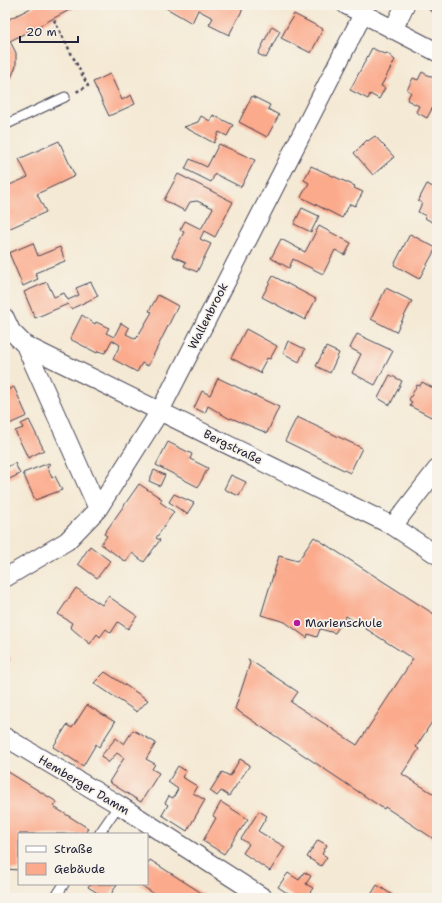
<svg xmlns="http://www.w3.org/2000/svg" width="442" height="903" font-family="'Shantell Sans',sans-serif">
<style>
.building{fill:#fbaa8c}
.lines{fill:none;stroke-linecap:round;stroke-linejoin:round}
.service-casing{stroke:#424052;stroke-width:11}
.minor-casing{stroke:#424052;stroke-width:20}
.path{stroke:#424052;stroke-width:2.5;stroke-dasharray:3 3;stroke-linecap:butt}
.service{stroke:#fff;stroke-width:9}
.minor{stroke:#fff;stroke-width:18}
.poi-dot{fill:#b5179e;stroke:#f7f3e8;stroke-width:1.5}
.labels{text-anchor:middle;stroke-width:3.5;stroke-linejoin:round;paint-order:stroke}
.street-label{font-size:12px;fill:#22223b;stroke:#f7f3e8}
.poi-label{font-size:12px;fill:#22223b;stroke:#f7f3e8;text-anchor:start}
</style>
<rect width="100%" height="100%" fill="#f7f3e8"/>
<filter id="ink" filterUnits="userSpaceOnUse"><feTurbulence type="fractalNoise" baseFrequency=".025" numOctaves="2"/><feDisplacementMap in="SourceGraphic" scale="8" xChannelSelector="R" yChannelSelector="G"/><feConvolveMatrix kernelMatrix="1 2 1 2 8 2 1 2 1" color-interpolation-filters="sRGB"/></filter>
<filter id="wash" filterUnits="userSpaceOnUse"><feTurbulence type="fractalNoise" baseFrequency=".012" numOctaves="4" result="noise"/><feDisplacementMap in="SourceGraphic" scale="16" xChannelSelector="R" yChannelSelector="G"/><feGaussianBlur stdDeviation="0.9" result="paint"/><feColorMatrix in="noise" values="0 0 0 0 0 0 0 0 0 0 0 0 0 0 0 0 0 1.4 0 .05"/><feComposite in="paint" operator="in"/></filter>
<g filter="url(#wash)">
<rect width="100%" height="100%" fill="#f4e9d4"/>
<g id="blocks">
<path class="building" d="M37,5H79L10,41L16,53V66L11,78L5,84V21Z
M161,5H245L229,35L209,25L213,18L198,10L192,23Z
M431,5H437V13L429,10Z
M294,14L323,29L311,53L281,38Z
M272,26L280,31L266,58L258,54Z
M372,48L384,54L387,53L395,60L381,86L385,88L379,99L370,94L368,99L350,90Z
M422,72L437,80V99L427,118L416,112L419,106L407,100L411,92L407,90L413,78L418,80Z
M110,74L122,100L131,95L135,104L109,116L93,82Z
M252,96L270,105L268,109L279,115L267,137L239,122Z
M213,115L233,125L227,136L219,132L214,143L184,127L198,122L201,116L210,121Z
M375,136L394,157L373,175L354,153L367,140L368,141Z
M59,141L75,176L37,194L46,212L6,230L5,187L28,177L19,159Z
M219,144L255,160L241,187L215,174L211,182L185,169L190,159L207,167Z
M311,166L355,186L354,188L363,192L355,206L350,204L342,218L301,197L309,183L304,180Z
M178,174L233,202L215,237L204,231L200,239L211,244L197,272L184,266L186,262L172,256L184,232L180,230L185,221L201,229L213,208L197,201L190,202L185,211L164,200Z
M427,184L437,189V225L425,218L426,216L418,212L422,203L418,201Z
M302,208L319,216L311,232L294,224Z
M319,226L351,243L345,255L335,250L323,274L293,259L289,268L271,258L281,239L305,252Z
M410,234L436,248L419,279L394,265Z
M33,243L38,256L60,247L65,261L35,273L38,279L23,286L9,253Z
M273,276L316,299L305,320L262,297Z
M47,282L54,297L64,293L68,300L79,295L76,288L91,282L98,296L71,309L68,304L35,318L24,292Z
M386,288L412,301L396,332L371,319Z
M158,295L178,306L148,366L142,363L137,372L113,359L120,345L112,340L105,353L98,351L97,353L70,339L82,315L95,324L96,322L109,328L106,333L114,337L121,323L129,328L126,334L136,339L152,312L149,311Z
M246,329L277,346L270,359L267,358L260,371L262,374L231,358Z
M357,334L393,351L375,385L352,373L361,354L350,348Z
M288,341L305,349L299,362L283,353Z
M326,347L339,353L330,373L316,366Z
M390,375L402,381L390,405L378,398Z
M218,378L279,407L267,433L231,418L230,419L208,406L205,413L194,408L202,391L210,395Z
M422,382L433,388L435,385L437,386V420L410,406L412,402L409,400L417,385L420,386Z
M14,387L27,416L5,426V391Z
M297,417L362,448L350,473L285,441Z
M29,420L44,450L28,458L15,431L23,428L21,424Z
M168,442L192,454L190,459L208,468L198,487L156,465Z
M15,463L20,474L5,481V468Z
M49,463L50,465L47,466L52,478L55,476L62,490L35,500L23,473Z
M154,470L165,475L160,486L149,481Z
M231,475L246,482L239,496L224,489Z
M139,484L162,499L160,502L174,512L156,538L160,540L144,562L132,553L126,562L101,544L107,536L104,534Z
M174,494L194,503L187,514L169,502Z
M437,513V522L433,519Z
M314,537L437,616V714L416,747L419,749L402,774L437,796V841L385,807L384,809L235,709L250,663L248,659L298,692L291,702L357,745L413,659L346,616L335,633L320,629L317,637L308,634L307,638L285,622L261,615L279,556L298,561Z
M90,546L110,561L97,578L78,564Z
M76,588L102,605L108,596L137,616L128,629L118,622L111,633L106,629L100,637L97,634L90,644L70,627L72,623L58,614Z
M5,651H6L11,659L5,662Z
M105,672L148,700L137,712L94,683Z
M87,705L115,722L99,747L96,744L83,766L53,747L67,725L72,728Z
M133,730L156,743L146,759L155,764L152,769L159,773L141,802L109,782L124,758L117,753L108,763L101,756L116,738L124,744Z
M240,759L250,765L229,796L221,791L217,796L210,791L222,772L230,776Z
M178,766L186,771L182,777L197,786L193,793L205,800L187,831L162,815L168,805L165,803L169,796L173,798L178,789L168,782Z
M5,770L57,802L54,807L88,828L85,834H19V870L5,869Z
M221,802L248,819L224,854L203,841L216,818L213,816Z
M259,811L267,816L258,831L285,847L270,871L243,853L249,844L241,839Z
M318,840L327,845L322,854L327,857L321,866L307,857Z
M150,860L197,890L209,898H161L139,884H147V864Z
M304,872L311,876L306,884L313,888L306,898H295L278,887L288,873L299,880Z
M90,884H117L109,898H99L101,895L88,887Z
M377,885L397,898H369Z"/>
</g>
</g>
<g filter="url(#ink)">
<use href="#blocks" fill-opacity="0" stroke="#424052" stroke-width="1"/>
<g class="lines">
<defs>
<path id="service" d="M5,125L65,97
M99,834L119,805
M55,898L64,884"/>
<path id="minor" d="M346,5L437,52
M393,30L405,5
M5,318L11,331L25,345L393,526L437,555
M25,345L98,509
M393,526L437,469
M5,578L67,541L98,509L160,411L363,14
M5,737L119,805L264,898"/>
</defs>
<use href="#service" class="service-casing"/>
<use href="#minor" class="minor-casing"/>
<path class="path" d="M54,20L88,86L76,92"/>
<use href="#service" class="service"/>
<use href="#minor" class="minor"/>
</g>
</g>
<circle class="poi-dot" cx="297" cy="623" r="4"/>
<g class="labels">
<g class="street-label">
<text transform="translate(208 316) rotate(-63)" y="4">Wallenbrook</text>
<text transform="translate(233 447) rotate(26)" y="4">Bergstraße</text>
<text transform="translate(84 785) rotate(31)" y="4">Hemberger Damm</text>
</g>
<g class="poi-label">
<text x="305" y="627">Marienschule</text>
</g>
</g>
<rect width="442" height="903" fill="none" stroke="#f7f3e8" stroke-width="20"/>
<rect x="18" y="833" width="130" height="52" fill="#f7f3e8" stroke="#a29fa3"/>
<rect x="26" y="846" width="20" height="6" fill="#ffffff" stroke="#a29fa3"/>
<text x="54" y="853" font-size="12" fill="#22223b">Straße</text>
<rect x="26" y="863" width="20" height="12" fill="#fbaa8c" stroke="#a29fa3"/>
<text x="54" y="873" font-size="12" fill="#22223b">Gebäude</text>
<path d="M20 36v6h58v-6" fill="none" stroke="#22223b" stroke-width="2"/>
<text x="26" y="36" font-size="12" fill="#22223b" stroke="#f7f3e8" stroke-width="3" paint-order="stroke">20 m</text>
</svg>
